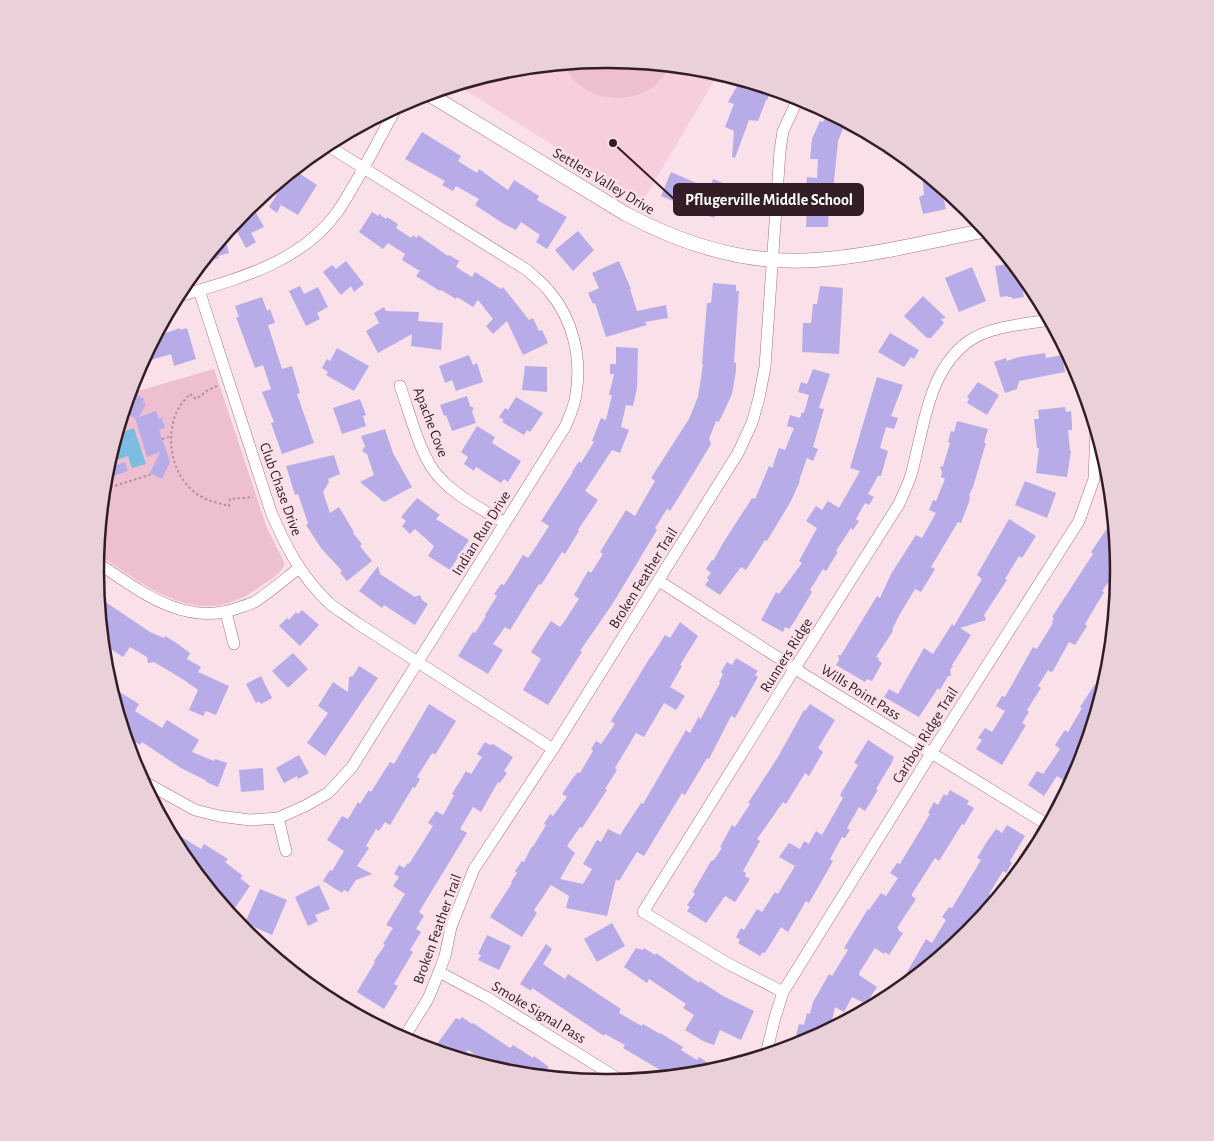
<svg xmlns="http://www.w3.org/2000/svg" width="1214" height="1141" font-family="'Alegreya Sans',sans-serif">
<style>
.built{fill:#f7cede}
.green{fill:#eebfd1}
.water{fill:#7bbde1}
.building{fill:#b8ace8}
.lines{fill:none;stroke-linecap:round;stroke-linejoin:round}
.minor-casing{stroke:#a87288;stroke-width:12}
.tertiary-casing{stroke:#a87288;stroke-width:15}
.path{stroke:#ad959e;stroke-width:2;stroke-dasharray:2.5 2.5;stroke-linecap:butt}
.minor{stroke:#fff;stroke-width:11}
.tertiary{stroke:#fff;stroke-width:14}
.labels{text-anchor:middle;stroke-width:5;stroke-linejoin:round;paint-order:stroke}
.street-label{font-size:15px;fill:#331d26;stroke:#f9e0e9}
.rim{fill:none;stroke:#331d26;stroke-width:2.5}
.leader{fill:none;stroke:#331d26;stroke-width:2}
.callout-dot{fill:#331d26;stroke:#f9e0e9;stroke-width:2}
.callout{fill:#331d26;stroke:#331d26;stroke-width:2}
.callout-label{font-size:16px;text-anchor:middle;font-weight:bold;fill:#fff}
</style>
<rect width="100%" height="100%" fill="#f9e0e9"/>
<path class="built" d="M607,59L707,69L715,71V79L643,201L455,84L507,69Z"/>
<path class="green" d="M607,59L669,65C656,101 607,107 579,85C572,80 567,71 564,63Z
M214,369L267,528L284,562V566C280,575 266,582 258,588C197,632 148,586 97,554L105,470L128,394Z"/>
<path class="water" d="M134,428L146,464L132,468L128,456L107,463L116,434Z"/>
<path class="building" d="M741,79L771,91L767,100H766L758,121L749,120L735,158L732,157L734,131L725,127L734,104L728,102Z
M828,111L867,132L863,139L843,129L838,141L833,191H842L841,201L829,200L828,227H806L807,199L805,198L807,177L817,178L818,159H810L812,139L820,121L823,122Z
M422,132L461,156L458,161L477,173L479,169L508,190L514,180L539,196L537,200L567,217L547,249L536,242L540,235L521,222L516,230L504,224L475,205L479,199L456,186L453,191L442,185L445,181L405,159Z
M886,144L892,145L908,158L884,154Z
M293,169L317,185L298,215L281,205L277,213L269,207Z
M922,170L936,182L937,193L942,192L946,209L923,214L919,197L924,195Z
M671,172L710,189L713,179L726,184L724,190L754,194V216L716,214L714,218L703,214L705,208L684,200L682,205L661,196Z
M251,204L264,227L251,233L256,242L246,248L233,224Z
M372,212L378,216L379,214L386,219L387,217L398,224L396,228L411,238L413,235L417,238L418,235L448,256L449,255L459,261L456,267L472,277L475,272L501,289L503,287L529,320L533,318L539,331L542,330L548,343L523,355L507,321L493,334L486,326L493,319L478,300L473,307L457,297L456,299L441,290L440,291L416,276L420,271L402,260L405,254L388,243L383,249L359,232Z
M578,231L594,250L573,271L555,250Z
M226,242L229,253L218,256L219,258L200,264L216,244Z
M346,261L364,284L354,292L351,286L341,295L323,272L332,265L336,269Z
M619,261L631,289H630L637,311L666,305L668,318L645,322L647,325L606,337L595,303L593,304L588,293L599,288L592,273Z
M1014,263L1019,269L1024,297L1012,299V297H1008V296L1000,297L995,266Z
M972,267L986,301L959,312L945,278Z
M713,283L736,285V291H739L734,362L736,363V371L732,394L719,422L716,421L709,439L711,444L693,474L670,511L667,509L655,528L657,530L613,603L580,651L582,652L548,705L523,690L541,659L531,652L551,621L560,627L564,622L579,599L574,595L588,571L591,573L603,554L600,552L626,510L635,516L655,481L651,478L689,419L698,397L703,364H702L707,303H711Z
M300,286L304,294L318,287L328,307L317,313L320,319L306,326L289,291Z
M820,286L843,288L839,354L802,352L803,323H811L813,304H817Z
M923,296L946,318L941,319L944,323L931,338H927L904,316Z
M262,297L267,311L270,309L275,323L268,325L282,369L292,366L300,393L297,394L314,443L282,454L271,423L274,422L262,392L271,389L263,365L255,368L236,317H239L235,306Z
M384,307L386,311L419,312L418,321L443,323L441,350L411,346L412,334L378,353L366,331L379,323L374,313Z
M180,328V330L187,328L196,359L174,366L171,354L154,359L149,362L143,359L154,337Z
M890,333L919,350L914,359L911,357L904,367L878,352Z
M616,347L638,348L637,388L633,406L626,405L621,427L629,430L620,453L612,450L585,491L598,500L578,530L579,531L565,554L562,552L541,585L539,584L510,630L505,627L493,644L503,650L488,674L458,656L473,632L475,633L486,616L485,615L497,596L494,594L501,584L504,585L523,555L528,558L537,545L549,526L541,521L573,472H572L579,461L581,463L594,442L592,441L601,418L606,420L612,395H609L614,374H610V364H616Z
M337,348L369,366L354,391L326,375L328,372L322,368L327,359L330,361Z
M1045,353L1046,358L1062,355L1065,372L1019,381L1017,389L1005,393L994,362L1006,358L1007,361L1019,357Z
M469,355L473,365L477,363L483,382L456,391L452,380L445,383L439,366Z
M525,366L547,367V392L522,390Z
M813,369L830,374L819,408L824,409L813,447L818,449L813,461L807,458L799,481H800L791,501L767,541L765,540L746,570L741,567L720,595L705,585L709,580L707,578L711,573L706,569L712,560L713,561L723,543L752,498L755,499L769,466L772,468L779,448L785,450L794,428L787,426L790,415L800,418L802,412L804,413L809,395L798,392L801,382L807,384Z
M877,377L903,385L891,416L898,418L894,429L886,427L880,448L888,451L881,476H878L868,494L874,497L869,505L865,503L856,519L859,521L853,530L851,528L836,551L838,552L826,571L823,569L810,590L812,592L794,622L789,629L785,627L783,632L761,620L776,592L779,594L802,563L799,561L817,528L806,521L816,506L822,510L828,501L839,508L860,471L850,468Z
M978,382L999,395L987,415L967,403L969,399L967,397Z
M137,395L144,399L143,403L146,404L139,417L156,411L159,419L162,418L165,428L159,430L170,462L162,479L150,473L160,452L147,457L135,418L124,412L132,397L134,398Z
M467,396L470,406L474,408L472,411L476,423L452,431L446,415L444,416L440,405Z
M516,397L543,413L530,432L527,430L524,435L502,422L504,420L499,417L505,408L508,410Z
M360,399L366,415L363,416L366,426L342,434L333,408Z
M1065,407L1066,412L1071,411L1072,423V430H1068L1070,451H1071L1067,477L1036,473L1039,448H1037L1034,419H1039L1038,410Z
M957,421L988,429L984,443H986L973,487L969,495L970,496L969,502L961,523L958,522L931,567L935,569L921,592L915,589L900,614L892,630L893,631L876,657L879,658L878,660L882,663L872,681L867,679L865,682L836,665L839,660L838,655H841L877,596L880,598L891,574L916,535L922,538L936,513L929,510L933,500L936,501L945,479L941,477L942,472L940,467L943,466L950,443L948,442L951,431L954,432Z
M477,426L495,437L492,443L521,461L508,482L504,479L501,483L476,467L474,471L464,464L468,457L461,452Z
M385,429L393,453L412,487L384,502L360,482L374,475L367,454L362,451L365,446L361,436Z
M334,455L340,474L328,479L329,482L323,492L330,513L339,507L354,532L353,533L362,544L360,546L372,561L347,581L340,573L342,571L321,548L306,525L308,523L298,494L295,495L286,466Z
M125,462L128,471L104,479L106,469Z
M1025,481L1056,493L1047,518L1015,505Z
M417,498L440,515L436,519L469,540L450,570L428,556L434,546L415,529L410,534L402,526L406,521L401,517Z
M1009,519L1036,536L1022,558L1019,556L1005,579L1007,580L984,615L986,620L960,628L971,635L952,665L953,666L950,670L951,676H948L940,690L938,688L919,717L884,697L889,689L898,694L924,648L933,654L952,624L954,626L982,579L977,575Z
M1108,527L1115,531L1118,562L1114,567L1117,570L1102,591L1104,592L1085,624L1087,626L1075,645L1069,642L1053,671L1051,672L1048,670L1038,686L1041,688L1027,710L1029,712L1022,723L1026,725L1002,765L976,749L982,740L978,738L985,728L992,732L1005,711L996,706L1002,696L1005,697L1033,647L1037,649L1053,623L1052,622L1054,618L1052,617L1093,554L1091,552Z
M378,566L380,574L415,597L420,595L422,600L428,604L415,625L384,605L382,608L359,591Z
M98,599L103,602L104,601L150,632L164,638L165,636L175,642L190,653L187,659L201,667L198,672L229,686L216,715L206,711L203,716L189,710L198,690L184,680L154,662L148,663L147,657L130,647L123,657L102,643Z
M302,610L319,625L300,646L279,626L287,618L289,620L296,612L298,614Z
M680,622L698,636L680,665L682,666L670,687L685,696L676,710L664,703L644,737L636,733L615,768L617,770L605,789L607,790L582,828L580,827L567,846L575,853L560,879L583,884L592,869L583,864L597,840L601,842L608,829L620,835L641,803L643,804L686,730L690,733L699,716L700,720L720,683L719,682L723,674L721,672L727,662L732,665L736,658L758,671L755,675L758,677L735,718L731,716L729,720L709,759L707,758L685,795L682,793L644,856L637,852L619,881L616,879L607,916L566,908L569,896L551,885L534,910L537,913L522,937L490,917L512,883L511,882L517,873L515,871L522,861L524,862L531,848L534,845L546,825L544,824L550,814L553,816L567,797L562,794L573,778L578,772L580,773L593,751L591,749L596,741L601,744L615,724L611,721L651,656H652L665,635L670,638Z
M293,653L308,669L289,687H287L272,671Z
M359,666L378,678L325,756L307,743L328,713L318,706L333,682L348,692L349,677L353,676Z
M261,676L272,698L261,704L259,701L256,703L246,684Z
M1095,684L1103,688L1090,733L1084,743L1086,744L1063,780L1057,776L1044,796L1028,785L1037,771L1043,774L1060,749L1055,745L1065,730L1068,732L1082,708L1080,707Z
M110,686L139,704L135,711L162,728L167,720L199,740L192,752L214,761L215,759L227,763L218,787L206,782L207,781L181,768L142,742L140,745L125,735Z
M429,704L456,721L435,755L433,753L431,755L417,777L420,779L415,788L413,787L390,825L385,822L379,831L376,829L366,846L369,848L357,866L372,874L356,880L348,892L344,890L342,893L323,881L330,870L332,871L344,851L327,840L342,816L348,819L358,802L360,804L369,790L371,792L390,762L394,764Z
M810,704L835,720L818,748L823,752L809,776L805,773L786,804L783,802L757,839L760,841L743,871L746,873L745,876L750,879L735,902L725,896L706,923L687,911L690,907L687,905L695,894L693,892L707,868L711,861L714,860L722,848L720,847L732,825L735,827L750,804L748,803L778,757L804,710L805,711Z
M868,740L894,757L891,764L876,789L878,790L865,811L859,807L847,828L850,830L845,838L842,837L830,859L833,861L809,903L806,901L788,932L781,927L765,953L763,952L760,956L738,943L740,940L736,937L741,928L744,930L757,909L762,912L775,892L778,894L795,866L779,857L789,843L800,849L804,841L809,844L816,831L822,835L843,798L840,795L858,765L854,763Z
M485,742L490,745L493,744L513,757L504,771L507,773L500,783L498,782L481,812L473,807L460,829L467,833L419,912L424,916L416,929L421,932L410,950L413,952L394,984L398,986L384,1009L357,992L375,962L374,961L385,945L383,944L393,928L386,925L405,894L393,886L399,877L394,874L399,865L404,868L408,863L409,864L433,826L428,823L436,811L443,815L454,795L452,794L466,771L471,774L482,757L477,754Z
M299,755L309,773L298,779L297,776L284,783L276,768Z
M263,768L264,790L241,792L239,770Z
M950,790L969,801L967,804L974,808L964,825L962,824L939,861L935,858L912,894V896L916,899L897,928L899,929L898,930L903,933L889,955L885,952L884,954L875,948L859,973V975L877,987L866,1004L852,997L844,1012L835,1007L830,1029L811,1039L796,1035L799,1024L804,1025L807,1013L810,1014L813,1002L829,974L832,976L848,950L844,948L868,909L869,910L881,893L886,896L898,878L890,873L897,863L900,864L930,814L928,813L934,802L938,805L944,794L947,796Z
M1007,825L1025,836L1010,861L1012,863L1006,873L1003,871L989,894L993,896L986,908L984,907L967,934L913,978L906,974L926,939L932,943L946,920L942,917L949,907L952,908L981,860L977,858L986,843L996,829L1002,833Z
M167,828L201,849L204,844L228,859L225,862L243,876L240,878L250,886L232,912L219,900L222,895L205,884L181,855Z
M319,885L330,909L315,915L318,921L308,926L295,897Z
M260,889L287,900L272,935L245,923Z
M612,923L625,946L597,962L584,939Z
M487,935L511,946L499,970L478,960L481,955L478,954Z
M546,944L552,949L543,964L565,979L568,974L621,1009L619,1013L642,1026L643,1024L660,1034V1033L683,1047L681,1050L697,1060L699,1057L710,1064L705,1073L681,1075L670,1068L667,1074L623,1048L625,1045L605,1034L604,1036L532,988L531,991L520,984Z
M636,948L643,950L644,948L655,955L656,953L699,983L700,981L723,996L754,1011L741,1040L720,1030L714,1045L703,1041L685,1030L694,1015L683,1008L686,1004L649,979L647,983L624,967Z
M462,1017L472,1024L473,1023L510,1048L513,1045L533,1058L534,1056L549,1067L547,1069L558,1077L507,1072L493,1066L492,1068L483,1065L485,1061L468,1050L461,1059L455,1057L437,1044L456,1018L460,1020Z"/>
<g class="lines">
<defs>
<path id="minor" d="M976,217L978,232
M199,290L271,512C286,547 300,575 329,603C337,610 348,616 357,623L553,749
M176,297C233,280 301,264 338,211C360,178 378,140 398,105
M400,386C410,413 420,457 439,477C457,497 482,509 505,523
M96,562C139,590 184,628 238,608C244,606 251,604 256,601C271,591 285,579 299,568
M659,581L805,675L1048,825
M226,613L234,644
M141,780L195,810L219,816L250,820L278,818L305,806L328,793L352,767L565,427C570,416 575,405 576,394C582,358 573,319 549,291C543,283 534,277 527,270L325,144
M278,818L286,851
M439,972L488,998L622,1081
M783,992L725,962L643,912L795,668L899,504C903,494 908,485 911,475C924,429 927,371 969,341C990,326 1026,324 1050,320
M403,1039L428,999L439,972L445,956L451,927L474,869L553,749L738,453L752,423L759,398L765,367L780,151L783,131L799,97
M766,1055L774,1021L783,992L937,744L1079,521L1094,479L1096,429"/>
<path id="tertiary" d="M427,93L626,214C684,245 748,265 815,260C873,256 930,241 987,230"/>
</defs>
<use href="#minor" class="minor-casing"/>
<use href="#tertiary" class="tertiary-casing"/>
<path class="path" d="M217,386L208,390L196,399L190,394C184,400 178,408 175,416C165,444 174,480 200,496C208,501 219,503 229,506L230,499L253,497
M162,439L172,436
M103,493L105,489L152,474"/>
<use href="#minor" class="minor"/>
<use href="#tertiary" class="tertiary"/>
</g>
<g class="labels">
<g class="street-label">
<text transform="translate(604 181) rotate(31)" y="5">Settlers Valley Drive</text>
<text transform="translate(431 422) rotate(69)" y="5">Apache Cove</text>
<text transform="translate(281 489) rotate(70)" y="5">Club Chase Drive</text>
<text transform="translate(481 533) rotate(-58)" y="5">Indian Run Drive</text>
<text transform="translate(643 578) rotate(-58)" y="5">Broken Feather Trail</text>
<text transform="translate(786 655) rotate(-58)" y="5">Runners Ridge</text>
<text transform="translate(861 692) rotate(32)" y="5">Wills Point Pass</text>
<text transform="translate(925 735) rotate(-58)" y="5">Caribou Ridge Trail</text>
<text transform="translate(437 929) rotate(-70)" y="5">Broken Feather Trail</text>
<text transform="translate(539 1012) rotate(31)" y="5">Smoke Signal Pass</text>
</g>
</g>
<path d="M0 0H1214V1141H0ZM104 571a503 503 0 1 1 1006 0a503 503 0 1 1-1006 0Z" fill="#e9d0d9" fill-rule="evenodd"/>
<path class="rim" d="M104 571a503 503 0 1 1 1006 0a503 503 0 1 1-1006 0Z"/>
<path class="leader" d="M613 143L674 199"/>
<circle class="callout-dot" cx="613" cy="143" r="5"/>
<rect class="callout" x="674" y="184" width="189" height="31" rx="5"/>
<g class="callout-label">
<text x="769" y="205">Pflugerville Middle School</text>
</g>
</svg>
